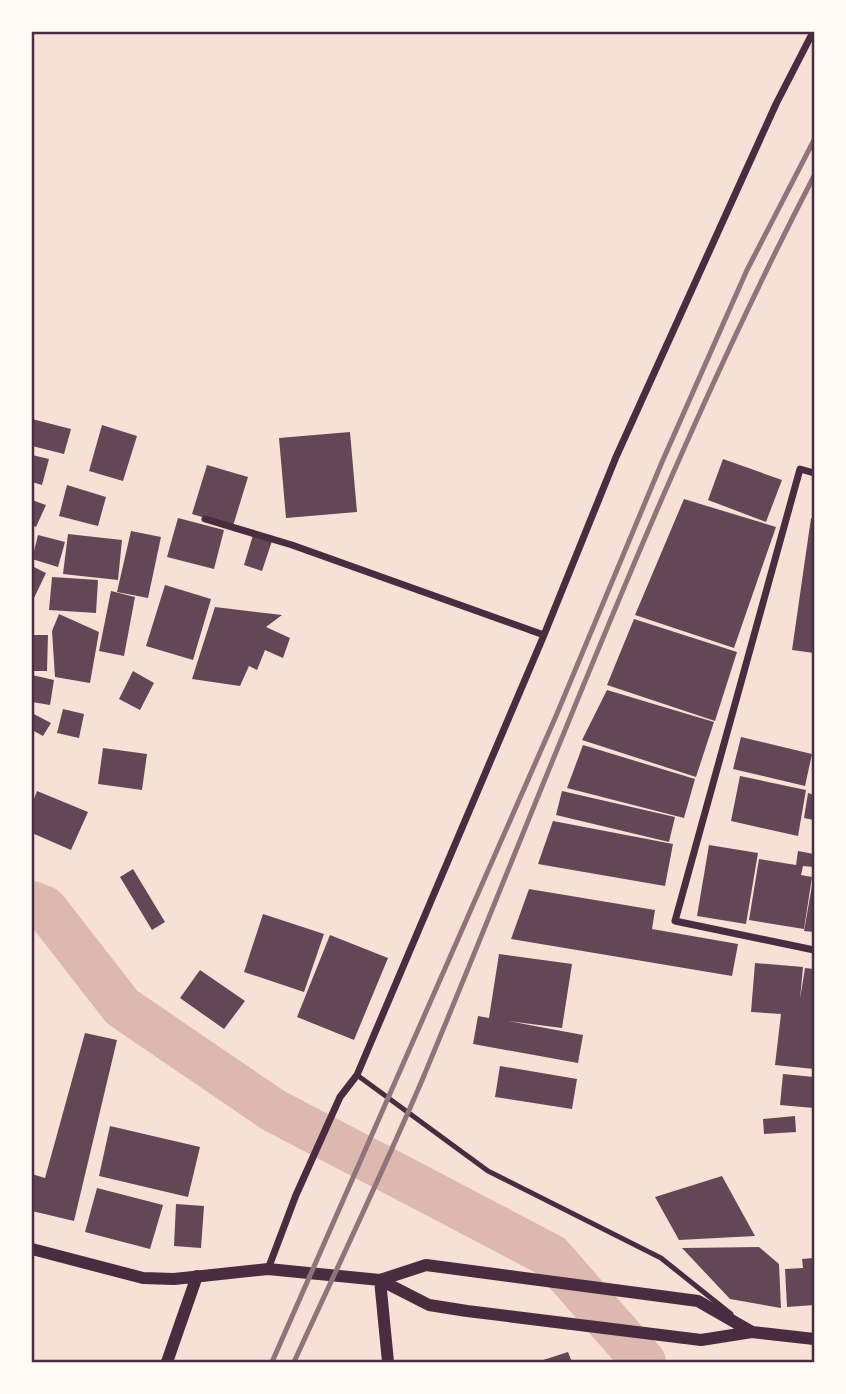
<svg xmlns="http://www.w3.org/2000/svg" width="846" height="1394" font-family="Helvetica,sans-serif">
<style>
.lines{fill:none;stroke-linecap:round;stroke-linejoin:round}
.river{stroke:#dcb8b0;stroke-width:44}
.building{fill:#644757}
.service{stroke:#4a2c40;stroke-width:5}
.minor{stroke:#4a2c40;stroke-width:7}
.tertiary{stroke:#4a2c40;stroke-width:12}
.rail{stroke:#8f747c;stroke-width:5}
.neatline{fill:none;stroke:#4a2c40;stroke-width:2.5}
</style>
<rect width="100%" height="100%" fill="#f7e1d7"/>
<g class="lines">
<path class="river" d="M32,903L45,908L122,1007L273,1110L551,1256L644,1362"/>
</g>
<path class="building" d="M32,419L71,429L64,454L32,446Z
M102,425L137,436L123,481L89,471Z
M350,432L357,512L286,518L279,438Z
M32,455L49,459L42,485L32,482Z
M723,459L782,480L766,522L708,500Z
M207,465L248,477L233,526L192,514Z
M67,485L106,497L98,526L59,516Z
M684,499L776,527L734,648L635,615Z
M32,500L46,505L36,527L32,525Z
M178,518L224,530L214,569L167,557Z
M811,518L814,519V653L792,650Z
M131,531L161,537L148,598L117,592Z
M68,534L122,540L118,580L63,574Z
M38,535L65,542L58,567L32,559Z
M253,535L272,541L262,571L244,565Z
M32,566L46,573L34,598L32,597Z
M52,577L98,580L96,613L49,610Z
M165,585L211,599L193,660L146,646Z
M111,591L135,597L124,656L99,651Z
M215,607L282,615L266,627L290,638L283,658L265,650L257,670L249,666L240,686L192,679Z
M59,614L99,632L90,683L55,677L52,631Z
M634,619L737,652L715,721L607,685Z
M32,635H48L47,671H32Z
M133,671L154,683L140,710L119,699Z
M32,675L54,680L50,705L32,702Z
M607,690L714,722L696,777L582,740Z
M63,709L84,714L79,738L57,733Z
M32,713L51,723L43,736L32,730Z
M741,737L812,754L805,786L733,769Z
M583,745L695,779L684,818L567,788Z
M103,748L147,754L142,790L98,784Z
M740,776L806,790L798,836L731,821Z
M37,791L88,812L71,850L32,833V804Z
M562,791L675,817L669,842L556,815Z
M808,793L814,795V820L804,818Z
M553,821L673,844L665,886L538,864Z
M709,845L758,853L746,924L697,916Z
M798,851L814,854V867L803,866L801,875L812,877L804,929L749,920L759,859L796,865Z
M133,869L165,922L152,930L120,877Z
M813,880H814V932L804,931Z
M529,889L655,910L652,929L738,944L732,976L511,939Z
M263,914L324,934L304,992L244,972Z
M330,935L388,958L354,1040L297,1017Z
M499,954L572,964L562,1028L508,1021L583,1035L578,1063L473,1044L478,1016L489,1018Z
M755,963L803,967L800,999L805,968L814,969V1069L775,1065L781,1014L751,1012Z
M200,970L245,1001L224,1029L180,998Z
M85,1033L117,1040L74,1221L32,1211V1174L45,1178Z
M500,1066L577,1079L572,1109L495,1097Z
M783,1074L814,1077V1108L780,1105Z
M795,1116L796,1132L764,1134L763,1119Z
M110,1126L200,1147L188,1197L99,1176Z
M722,1176L755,1236L679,1240L655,1197Z
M97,1188L163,1205L150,1249L85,1232Z
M176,1204L204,1206L201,1248L174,1246Z
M759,1247L779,1264L781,1308L730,1299L682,1248Z
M814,1258V1305L787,1307L785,1269L803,1268L802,1259Z
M568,1352L572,1362H537Z"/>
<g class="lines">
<path class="service" d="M357,1075L488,1171L661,1258L731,1314"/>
<path class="minor" d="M814,473L800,469L675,921L814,950
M205,519L292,545L544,635
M268,1269L296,1195L340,1097L357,1075L544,635L616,457L776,104L813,32"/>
<path class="tertiary" d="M32,1249L143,1278L174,1279L268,1269L380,1280L429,1305L467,1311L701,1340L752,1332L814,1339
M380,1280L426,1265L698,1301L752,1332
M380,1280L388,1362
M167,1362L197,1276"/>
<path class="rail" d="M272,1362L556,716L662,462L747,270L814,140
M294,1362C337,1268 382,1174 423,1078C549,776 663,467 814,176"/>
</g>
<rect width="846" height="1394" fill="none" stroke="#fffaf5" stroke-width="66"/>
<rect x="33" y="33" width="780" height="1328" class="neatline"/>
</svg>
